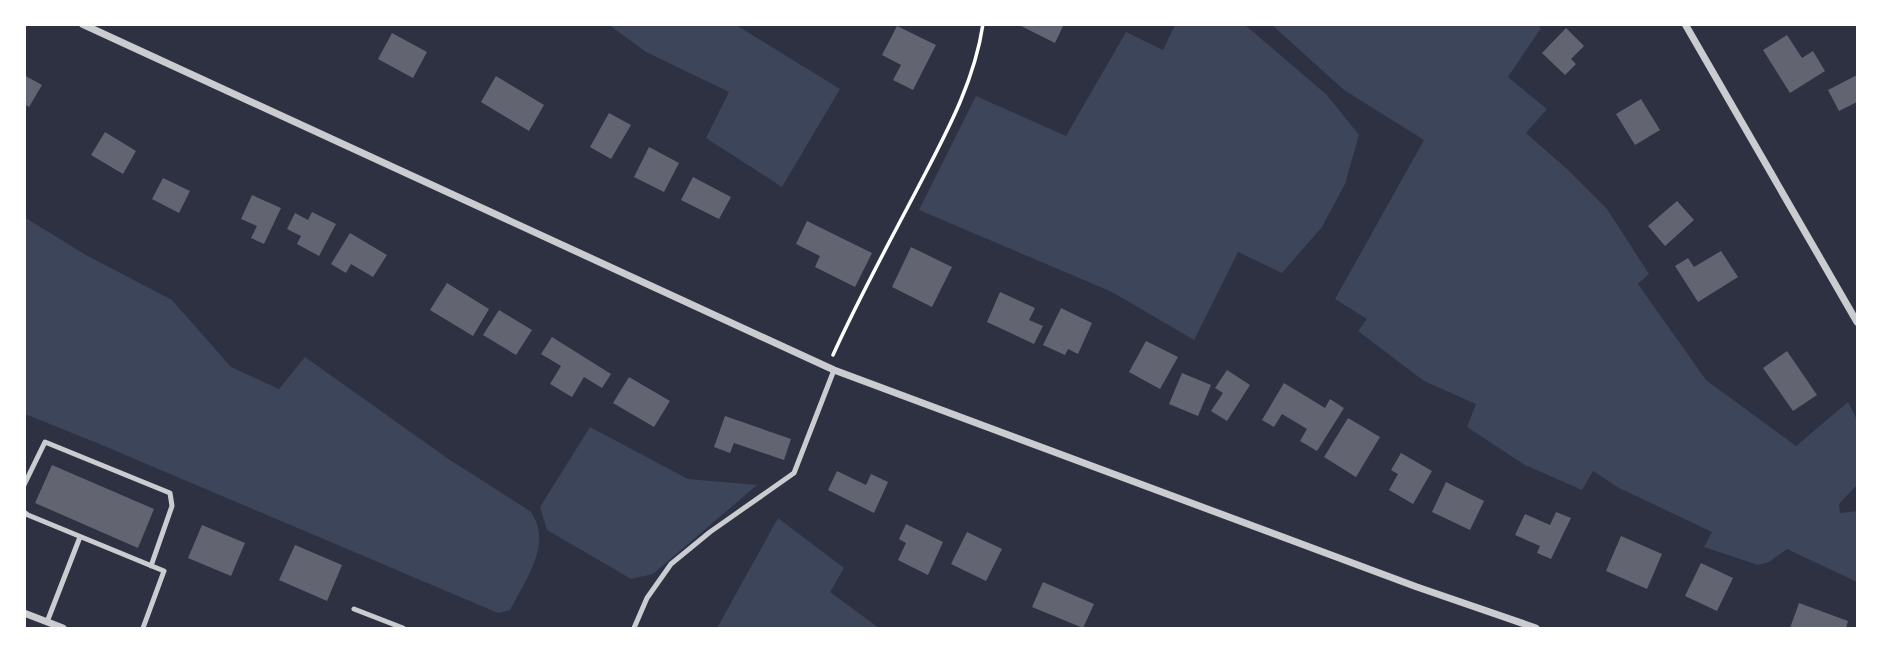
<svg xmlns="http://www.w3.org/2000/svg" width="1882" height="653" font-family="Raleway,sans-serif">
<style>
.green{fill:#3c4559}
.building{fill:#626471}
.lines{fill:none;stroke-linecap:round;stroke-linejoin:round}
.path{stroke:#fff;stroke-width:3.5}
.service{stroke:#caccd0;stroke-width:5}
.minor{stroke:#caccd0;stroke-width:7}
</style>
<rect width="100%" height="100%" fill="#2d3142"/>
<path class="green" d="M609,25H736L840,89L782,187L706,138L729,92L646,52Z
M1175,25H1245L1327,95L1359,135L1345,184L1322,227L1282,273L1238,252L1194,340L1112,292L919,210L976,96L1066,136L1126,32L1163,50Z
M1272,25H1538L1541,28L1508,77L1547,109L1526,133L1567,169L1607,209L1649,274L1638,284L1706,380L1796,446L1848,402L1857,420V485L1839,504L1840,513L1857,511V582L1787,549L1769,562L1758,565L1704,547L1712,532L1619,488L1593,471L1582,490L1525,465L1467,427L1476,404L1424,381L1358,331L1367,319L1335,299L1424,140L1344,90Z
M24,217L86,255L172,300L231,367L279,389L305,357L447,458L530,511C554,542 525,581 510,610L498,613L97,443L25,414Z
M590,427L688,479L757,485L653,574L631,579L547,530L540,507Z
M778,518L844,568L830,592L879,628H717Z"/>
<path class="building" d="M1017,24H1064L1055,43Z
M897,26L936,45L913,90L893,80L901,65L882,55Z
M1566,28L1584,46L1571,59L1576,64L1565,75L1542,53Z
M392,33L427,52L413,78L378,59Z
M1787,35L1802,58L1813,51L1825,71L1790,93L1763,50Z
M24,75L42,85L29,107L24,104Z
M1857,75V102L1839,111L1828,90Z
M496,76L544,105L529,131L481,102Z
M1641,99L1660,130L1635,145L1616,114Z
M609,113L631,125L611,159L590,147Z
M105,132L136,151L123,174L91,155Z
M649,147L679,163L664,192L634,177Z
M693,177L731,197L719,219L681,200Z
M163,178L190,191L179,213L152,199Z
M252,195L281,208L264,244L251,238L257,226L241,219Z
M1677,201L1694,220L1665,246L1648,226Z
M312,212L336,224L319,256L297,244L301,236L287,229L295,213L308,220Z
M807,221L872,253L855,287L815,267L820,256L796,244Z
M350,233L387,255L373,277L351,264L346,273L331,264Z
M911,247L952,267L932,307L892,287Z
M1721,251L1738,277L1698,302L1675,266L1688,258L1694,267Z
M447,283L489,309L473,336L430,310Z
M1000,292L1035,308L1029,320L1043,326L1034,344L987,322Z
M1061,308L1092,323L1078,354L1068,349L1065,355L1043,345Z
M499,310L532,330L516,355L483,335Z
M552,337L611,374L602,388L584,377L572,397L550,384L561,366L541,354Z
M1146,341L1178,357L1160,389L1129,372Z
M1787,351L1817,395L1793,411L1763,368Z
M1227,370L1250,385L1227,421L1211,411L1223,393L1215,388Z
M1182,373L1211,385L1198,416L1169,404Z
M629,377L670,401L654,427L613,403Z
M1284,383L1325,408L1330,399L1344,408L1317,451L1300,441L1307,429L1282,414L1274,427L1262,420Z
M725,416L791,439L784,460L734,443L730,453L714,447Z
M1348,418L1380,437L1356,477L1324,457Z
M1401,453L1432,471L1413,504L1389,490L1398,474L1391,470Z
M52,465L154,509L138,548L35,503Z
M837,471L866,485L871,474L888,482L874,513L828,490Z
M1446,482L1484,501L1470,530L1432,512Z
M1556,512L1571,518L1551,559L1537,553L1540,546L1515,535L1525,514L1550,525Z
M906,524L943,542L928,575L898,560L906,543L899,539Z
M202,525L245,543L231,576L188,558Z
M967,532L1002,549L986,581L951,564Z
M1621,536L1662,554L1647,589L1606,571Z
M295,545L342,565L327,601L279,580Z
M1701,563L1733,578L1717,611L1685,596Z
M1043,582L1094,604L1083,628L1032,607Z
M1799,603L1848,621L1846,628H1790Z"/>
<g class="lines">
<path class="path" d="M833,355C861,293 894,234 925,174C950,126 975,78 983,24"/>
<path class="service" d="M24,485L45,442L170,493L172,506L151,566
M24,512L28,515L164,571L143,628
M354,609L403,628
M47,622L80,537
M634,628L647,598L671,564L710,532L794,473L834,370"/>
<path class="minor" d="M82,24L834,370L1417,587L1536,628
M1685,24L1857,322
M24,613L63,628"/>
</g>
<rect width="1882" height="653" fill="none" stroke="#ffffff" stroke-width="52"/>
</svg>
